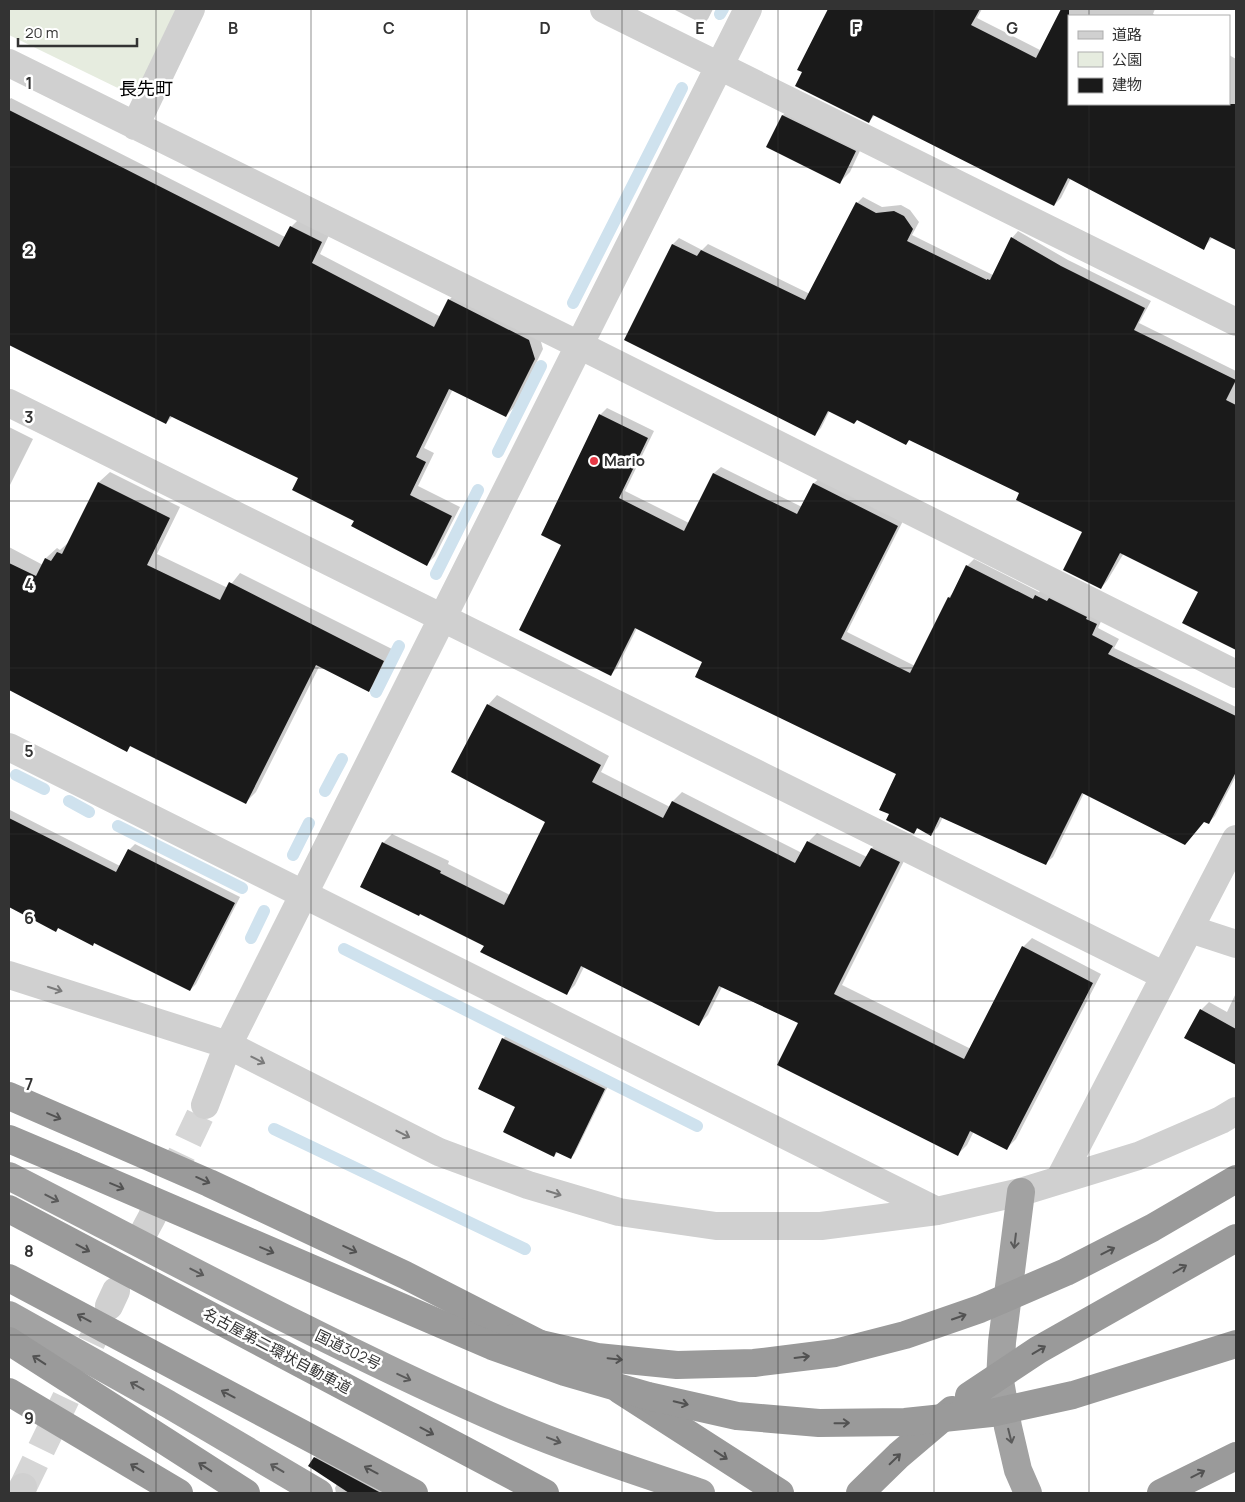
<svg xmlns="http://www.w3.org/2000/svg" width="1245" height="1502" font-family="Manrope,'Noto Sans JP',sans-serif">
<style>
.green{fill:#e6ecdf}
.shadow{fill:#0003}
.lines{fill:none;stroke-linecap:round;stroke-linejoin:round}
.stream{stroke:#cfe2ee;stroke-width:12}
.building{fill:#1a1a1a}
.minor-tunnel{stroke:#d6d6d6;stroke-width:28;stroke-dasharray:28 14;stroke-linecap:butt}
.minor{stroke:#d0d0d0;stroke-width:28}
.trunk{stroke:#a2a2a2;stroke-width:28}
.motorway{stroke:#9a9a9a;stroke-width:28}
.motorway-bridge{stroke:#9a9a9a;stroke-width:28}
.oneway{stroke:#7a7a7a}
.oneway2{stroke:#525252}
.oneway3{stroke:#5a5a5a}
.grid{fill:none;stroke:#333;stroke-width:1;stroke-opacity:0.55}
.poi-dot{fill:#e63946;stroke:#fff;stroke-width:2}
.labels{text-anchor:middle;stroke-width:5;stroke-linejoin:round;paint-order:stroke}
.poi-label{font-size:15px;font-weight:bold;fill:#333;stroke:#fff;text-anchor:start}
.street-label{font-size:15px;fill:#333;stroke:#fff}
.quarter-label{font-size:18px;fill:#000;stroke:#fff}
.grid-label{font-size:16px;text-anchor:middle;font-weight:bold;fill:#333;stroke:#fff;stroke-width:5;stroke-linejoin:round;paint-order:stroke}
</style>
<rect width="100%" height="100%" fill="#fff"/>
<path class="green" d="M9,9H182L143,87L128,93L9,35Z"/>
<path class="shadow" d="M673,9H713L708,19L703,24Z
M829,9H982L977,18L1042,51L1063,9H1155L1153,14L1156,16H1069V104H1229V55L1236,59V249L1213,237L1203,248L1071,178L1061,198L1054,205L876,114L869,121L799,69Z
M11,98L285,237L291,227L300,218L330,233L320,254L441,317L449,300L458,291L538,331L543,349L515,406L506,416L453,389L424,448L434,453L418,486L460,507L435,556L426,565L355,520L300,477L173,416L166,423L9,344V100Z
M793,105L865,140L850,172L839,183L768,147L783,115Z
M863,197L882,207L901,205L910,210L919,222L912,235L993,275L1012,238L1018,231L1068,260L1151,301L1139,323L1236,371V649L1183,622L1200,591L1124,553L1107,581L1101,588L1084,531L1021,493L910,439L906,444L858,419L830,410L821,428L815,434L625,339L673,244L679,238L702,250L708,244L810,294L857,203Z
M607,408L654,431L625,491L689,523L714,473L721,467L802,507L814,483L821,477L904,519L847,632L915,666L949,597L955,591L967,566L974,559L1039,592L1042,589L1103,617L1098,628L1119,639L1114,648L1236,707V776L1215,816L1209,822L1084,793L1053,857L1046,863L943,817L938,827L931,834L918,828L914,833L897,774L704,661L637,628L617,668L610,675L563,544L600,415Z
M9,427L33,439L9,487Z
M110,472L180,507L157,554L228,588L240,573L394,650L379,680L369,690L320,665L256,792L246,802L131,745L127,750L32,685L9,673V547L43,565L46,558L57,548L60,550L69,542L99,482Z
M497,695L609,756L601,772L670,807L673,801L682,792L802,853L808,842L817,833L867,857L872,848L881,839L908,853L842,985L971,1049L1023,947L1032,938L1101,974L1016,1139L1007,1148L974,1131L967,1145L958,1154L799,1023L722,987L708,1015L699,1024L584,967L575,985L566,994L485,945L383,843L392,834L449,861L448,864L510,895L547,821L453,771L488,705Z
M10,810L120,866L129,850L135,844L240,897L196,984L190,990L95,942L93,944L59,927L55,930L9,907V812Z
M1236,993V1053L1226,1059L1201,1010L1209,1002L1227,1012Z
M508,1033L609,1084L575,1153L570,1158L558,1152L554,1156L516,1107L479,1088L503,1039Z
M320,1453L395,1493H336L335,1488L337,1484L315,1458Z"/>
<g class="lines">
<path class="stream" d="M720,14L723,9
M573,303L682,88
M498,452L541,366
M436,574L478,490
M376,692L399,646
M16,775L44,789
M325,791L342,759
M69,801L89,812
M118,826L242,888
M293,855L309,823
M251,938L264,911
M344,949L697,1126
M274,1129L525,1249"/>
</g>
<path class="building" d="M828,9H980L971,25L1036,58L1061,9H1069V104H1236V250L1210,237L1204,250L1068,178L1054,206L873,115L869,123L795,86L802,72L797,70Z
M9,110L279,247L290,226L322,242L312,263L434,327L448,299L529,340L535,359L506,417L449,389L416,457L426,462L410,495L452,516L427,566L351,526L354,521L292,490L298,478L170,416L166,424L9,345Z
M782,115L856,151L840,184L766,147Z
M856,202L876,213L894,211L904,216L913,229L907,241L987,280V279L990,280L1011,237L1061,266L1145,308L1134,330L1236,380L1226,400L1236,405V650L1182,623L1198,592L1120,553L1101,589L1063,570L1082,532L1016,500L1019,493L909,440L906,445L857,420L854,424L828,411L815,436L624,340L672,244L697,256L701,250L805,300Z
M599,414L648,438L619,498L684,531L713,473L797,514L813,483L898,526L841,639L910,673L948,597L950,598L966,565L1033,599L1035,595L1047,601L1049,598L1087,617L1086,619L1097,624L1092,635L1113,646L1108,654L1236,716V772L1209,824L1204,822L1185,845L1082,793L1046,865L940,817L931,836L917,828L914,834L886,820L889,814L879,810L896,774L695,677L702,662L635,628L611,676L519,630L561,545L541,535Z
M98,482L170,518L147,565L220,600L229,582L384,661L369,692L316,665L246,804L130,746L127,752L9,690V563L36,576L45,558L51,561L57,552L62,554Z
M487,704L601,765L592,782L663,818L672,801L795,863L807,841L860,867L871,848L900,862L834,994L964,1059L1022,946L1093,983L1007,1150L970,1131L958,1156L777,1065L798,1023L719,986L699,1026L581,966L567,995L480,952L484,946L420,914L419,916L360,887L382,842L441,871L440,873L504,905L545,822L451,772Z
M9,818L116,872L128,849L235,903L190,991L94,943L93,946L58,928L56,932L9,907Z
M1200,1009L1236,1029V1065L1184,1038Z
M502,1038L605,1089L571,1159L556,1152L554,1157L503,1132L515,1107L478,1089Z
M314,1457L381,1493H349L308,1466Z"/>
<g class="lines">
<path class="minor-tunnel" d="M152,1217L205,1105
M91,1343L109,1306
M23,1487L66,1398"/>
<path class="minor" d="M604,9L1236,322
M9,63L579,345L1236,674
M135,126L191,9
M9,403L1165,976
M9,747L937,1211
M1190,929L1236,944
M9,975L228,1045L439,1152L528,1185L619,1212L716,1226H821L937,1211L1021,1192L1138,1156L1221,1120L1236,1111
M205,1105L228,1045L748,9
M1059,1180L1236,839
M145,1230L152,1217
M109,1306L116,1291
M20,1493L23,1487"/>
<path class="trunk" d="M9,1176C167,1257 323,1342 486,1414C556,1445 629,1469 701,1493
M1021,1192L1002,1342L1000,1381L1008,1427L1018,1470L1028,1493
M9,1315L168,1404L319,1493"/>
<path class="motorway" d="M9,1096L209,1183L405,1275L540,1344
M9,1139L73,1166
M620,1390L780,1493
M9,1392L179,1493
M860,1493L899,1455L952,1410
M1161,1493L1236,1456"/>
<path class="motorway-bridge" d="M73,1166L492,1346L565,1372L648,1396L737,1416L819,1423L905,1422L991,1413L1073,1395L1236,1344
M9,1209L545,1493
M9,1278L414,1493
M514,1338L597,1357L677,1365L754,1363L835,1353L905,1335L980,1309L1066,1272L1152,1228L1236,1179
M9,1341L246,1493
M969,1396L1038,1350L1236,1238"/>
</g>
<defs><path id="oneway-shaft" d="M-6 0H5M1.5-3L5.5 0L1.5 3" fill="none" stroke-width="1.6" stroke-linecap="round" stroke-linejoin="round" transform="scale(1.25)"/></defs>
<g class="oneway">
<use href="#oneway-shaft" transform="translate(55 989) rotate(18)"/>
<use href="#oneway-shaft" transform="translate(258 1060) rotate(27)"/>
<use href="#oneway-shaft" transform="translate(403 1134) rotate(27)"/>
<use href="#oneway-shaft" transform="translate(554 1193) rotate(17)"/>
</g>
<g class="oneway2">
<use href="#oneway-shaft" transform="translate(54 1116) rotate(23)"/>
<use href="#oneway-shaft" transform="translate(203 1180) rotate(24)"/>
<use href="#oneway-shaft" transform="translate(117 1186) rotate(23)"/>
<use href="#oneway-shaft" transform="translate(83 1248) rotate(28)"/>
<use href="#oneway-shaft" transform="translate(350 1249) rotate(25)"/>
<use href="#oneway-shaft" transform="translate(267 1250) rotate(23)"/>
<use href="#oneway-shaft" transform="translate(1108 1251) rotate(-27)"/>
<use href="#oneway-shaft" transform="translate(1180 1269) rotate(-30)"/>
<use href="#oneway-shaft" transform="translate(959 1317) rotate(-19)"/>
<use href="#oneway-shaft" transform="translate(84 1318) rotate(-152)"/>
<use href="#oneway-shaft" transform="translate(1039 1350) rotate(-31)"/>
<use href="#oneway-shaft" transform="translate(802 1357) rotate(-7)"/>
<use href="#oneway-shaft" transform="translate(615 1359) rotate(6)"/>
<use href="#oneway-shaft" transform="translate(39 1360) rotate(-147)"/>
<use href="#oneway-shaft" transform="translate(228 1394) rotate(-152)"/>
<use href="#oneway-shaft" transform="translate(681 1403) rotate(13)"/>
<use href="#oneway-shaft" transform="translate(842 1423) rotate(-1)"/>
<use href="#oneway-shaft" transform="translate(427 1431) rotate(28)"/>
<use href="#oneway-shaft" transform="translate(721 1455) rotate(33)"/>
<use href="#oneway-shaft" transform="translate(895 1459) rotate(-44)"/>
<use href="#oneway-shaft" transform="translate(205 1467) rotate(-147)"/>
<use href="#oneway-shaft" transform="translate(137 1468) rotate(-149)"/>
<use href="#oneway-shaft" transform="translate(371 1470) rotate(-152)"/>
<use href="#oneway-shaft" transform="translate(1198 1474) rotate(-27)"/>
</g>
<g class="oneway3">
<use href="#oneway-shaft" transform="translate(52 1198) rotate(27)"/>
<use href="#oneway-shaft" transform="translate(1015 1241) rotate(97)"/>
<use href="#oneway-shaft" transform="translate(197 1272) rotate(27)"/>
<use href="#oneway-shaft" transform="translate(404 1377) rotate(25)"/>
<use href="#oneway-shaft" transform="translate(137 1386) rotate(-151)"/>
<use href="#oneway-shaft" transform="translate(1010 1436) rotate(76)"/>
<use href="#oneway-shaft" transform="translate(554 1440) rotate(21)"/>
<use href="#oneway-shaft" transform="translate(277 1468) rotate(-149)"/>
</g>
<path class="grid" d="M156,9V1493M311,9V1493M467,9V1493M622,9V1493M778,9V1493M934,9V1493M1089,9V16M1089,104V1493M9,167H1236M9,334H1236M9,501H1236M9,668H1236M9,834H1236M9,1001H1236M9,1168H1236M9,1335H1236"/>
<circle class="poi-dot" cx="594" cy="461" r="5"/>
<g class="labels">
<g class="poi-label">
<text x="604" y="466">Mario</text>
</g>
<g class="street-label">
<text transform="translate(348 1350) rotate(26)" y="5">国道302号</text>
<text transform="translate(277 1351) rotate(28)" y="5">名古屋第二環状自動車道</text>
</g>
<g class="quarter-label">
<text x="146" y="95">長先町</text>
</g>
</g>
<g class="grid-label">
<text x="233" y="34">B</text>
<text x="389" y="34">C</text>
<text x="545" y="34">D</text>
<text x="700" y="34">E</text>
<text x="856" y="34">F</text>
<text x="1012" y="34">G</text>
<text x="29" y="89">1</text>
<text x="29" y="256">2</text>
<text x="29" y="423">3</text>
<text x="29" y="590">4</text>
<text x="29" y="757">5</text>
<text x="29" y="924">6</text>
<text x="29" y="1090">7</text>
<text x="29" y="1257">8</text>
<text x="29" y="1424">9</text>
</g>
<rect width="1245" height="1502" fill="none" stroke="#333333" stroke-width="20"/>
<rect x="1068" y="15" width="162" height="90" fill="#ffffff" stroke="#adadad"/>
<rect x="1078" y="31" width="25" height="8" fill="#d0d0d0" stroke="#adadad"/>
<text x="1112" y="40" font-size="15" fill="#333333">道路</text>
<rect x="1078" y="52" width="25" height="15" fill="#e6ecdf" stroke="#adadad"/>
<text x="1112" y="65" font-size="15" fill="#333333">公園</text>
<rect x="1078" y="78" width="25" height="15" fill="#1a1a1a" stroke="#adadad"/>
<text x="1112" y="90" font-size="15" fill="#333333">建物</text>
<path d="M18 38v8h119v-8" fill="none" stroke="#333333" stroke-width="2.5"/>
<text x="25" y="38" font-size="15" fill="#333333" stroke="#ffffff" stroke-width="4" paint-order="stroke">20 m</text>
</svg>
